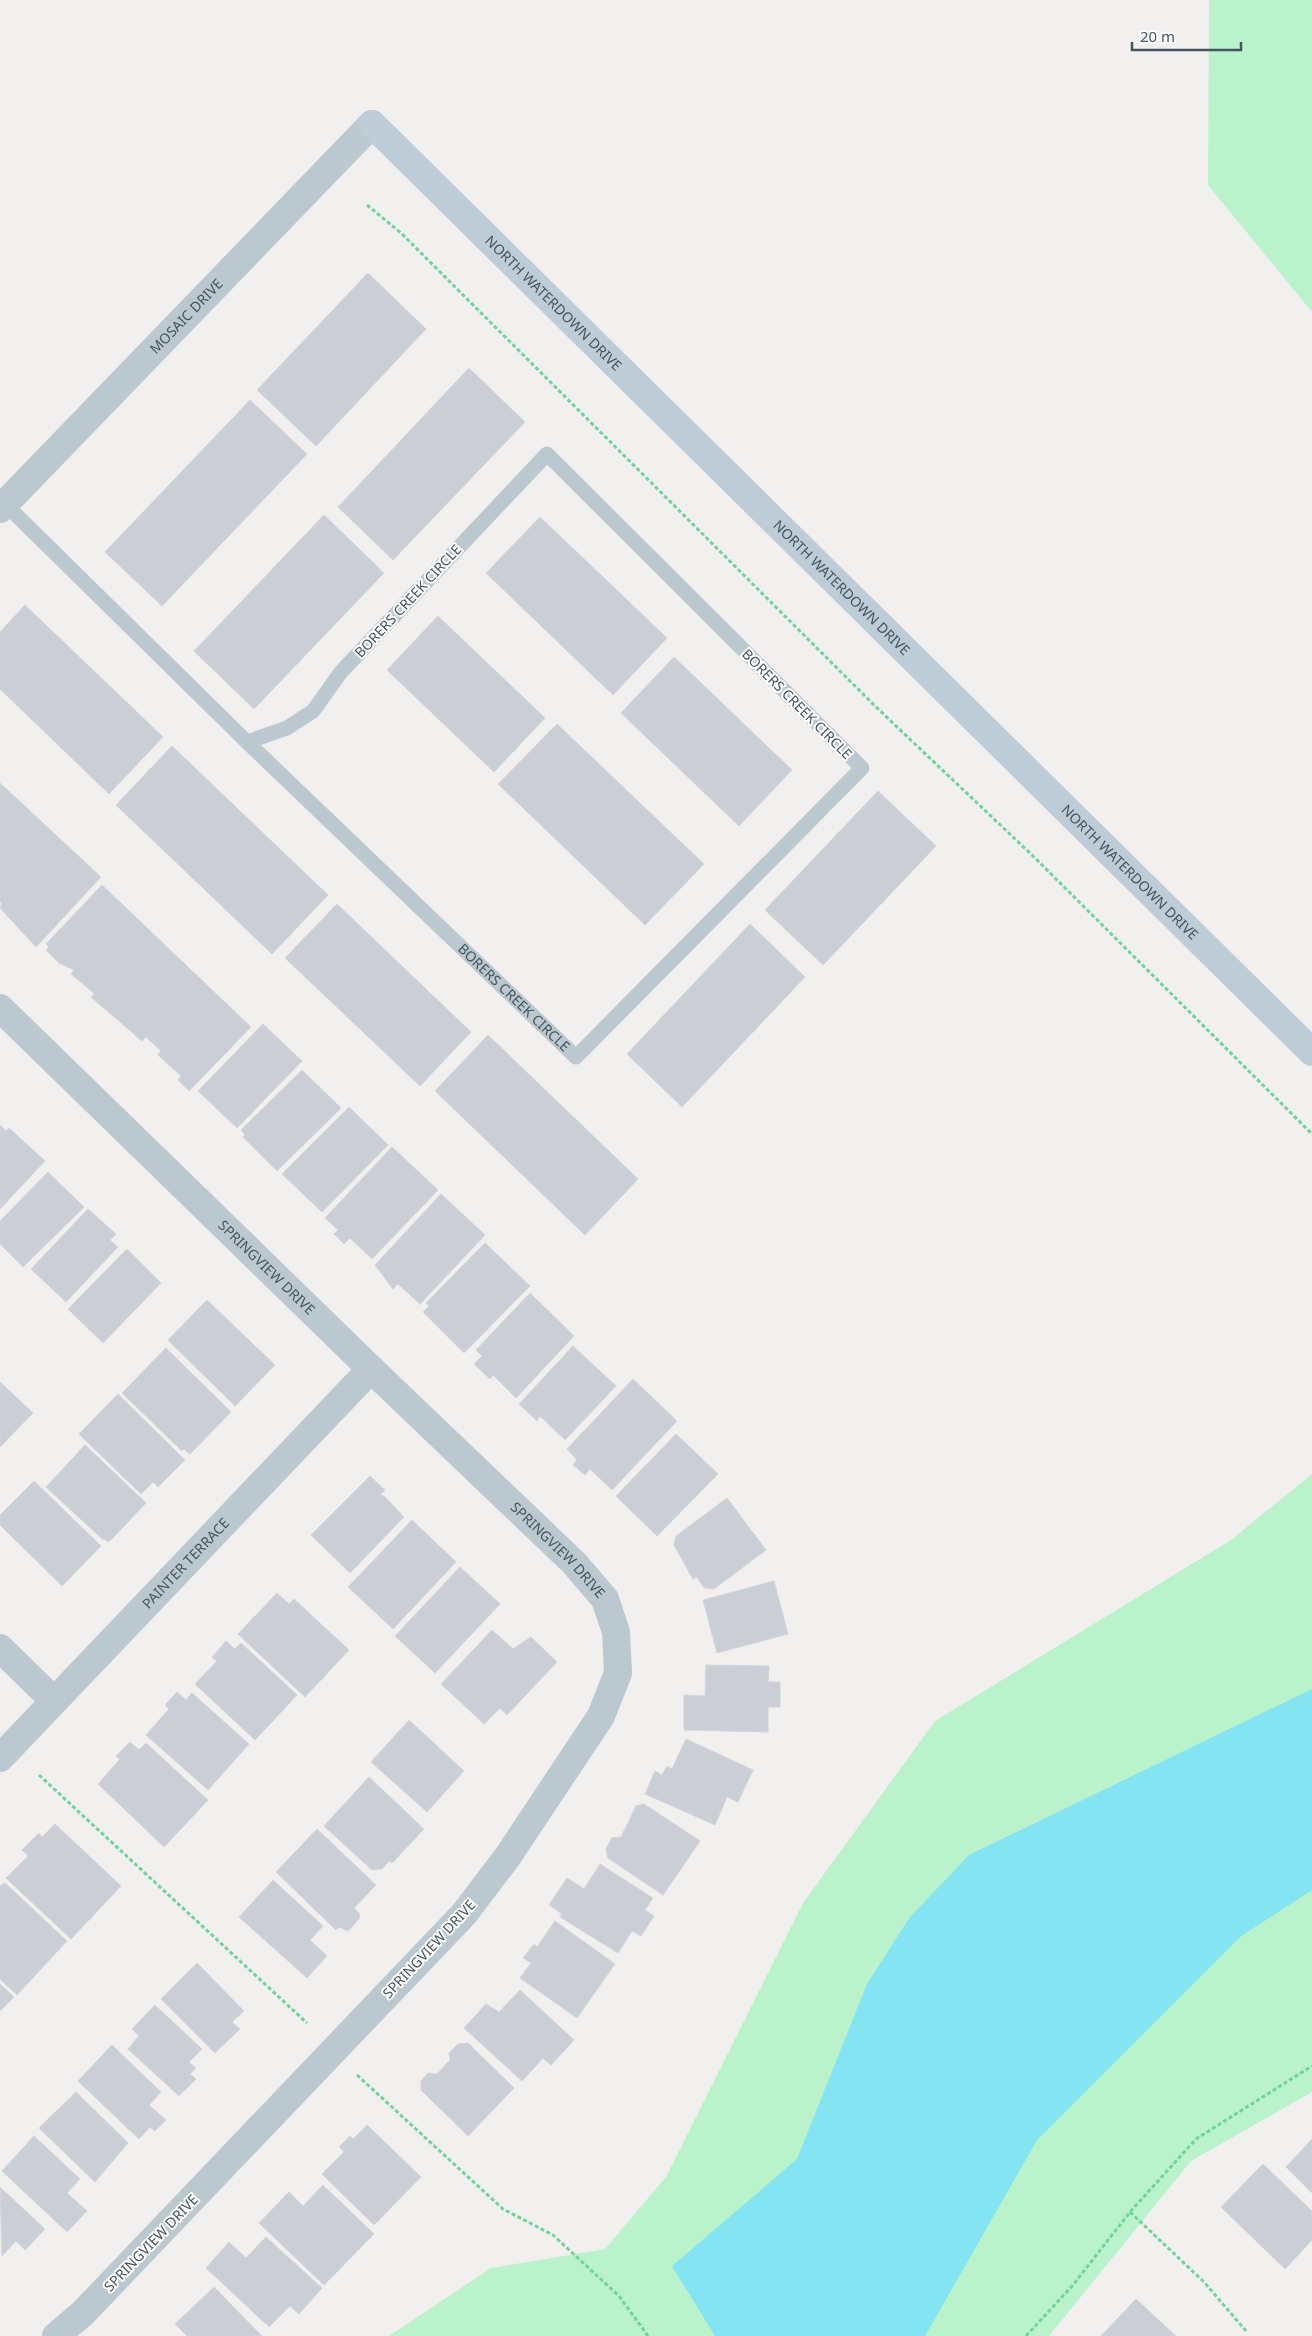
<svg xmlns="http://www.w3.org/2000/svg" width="1312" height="2336" font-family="'Noto Sans',sans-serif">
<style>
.green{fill:#baf2cb}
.water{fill:#84e4f2}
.building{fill:#cbced4;stroke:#d2d5db}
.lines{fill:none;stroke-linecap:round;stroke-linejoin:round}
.path{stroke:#70d39a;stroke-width:3;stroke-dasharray:4 2.5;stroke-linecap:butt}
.lane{stroke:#bcc8cf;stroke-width:15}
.street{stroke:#bcc8cf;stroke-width:28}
.secondary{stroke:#beccd7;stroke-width:28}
.labels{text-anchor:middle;stroke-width:4;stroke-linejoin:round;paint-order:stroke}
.street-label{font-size:14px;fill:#46545e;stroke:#fff}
</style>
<rect width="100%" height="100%" fill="#f2efef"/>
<path class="green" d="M1209,0H1312V312L1208,185Z
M1312,1474V2092L1191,2161L1049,2336H389L491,2268L605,2249L666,2177L803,1903L935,1721L1231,1540Z"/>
<path class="water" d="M1312,1689V1890L1240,1937L1037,2140L925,2336H715L672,2266L797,2159L867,1984L910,1917L969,1855Z"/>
<path class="building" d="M368,273L426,329L316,446L257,390Z
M469,368L525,422L393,560L338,507Z
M250,400L307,454L162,606L105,552Z
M324,515L384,573L254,709L194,651Z
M540,517L667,638L613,695L486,573Z
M25,605L163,737L109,794L0,689V632Z
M438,616L545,718L494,772L387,670Z
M674,657L792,770L739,826L621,713Z
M557,724L704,864L645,925L498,784Z
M172,746L328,895L272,954L116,805Z
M0,783L101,877L36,947L0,908L2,904L0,902Z
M878,791L936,846L823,965L765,910Z
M102,885L251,1027L189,1091L178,1080L181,1076L158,1055L161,1051L146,1037L142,1041L91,997L95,994L71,974L74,970L59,963L46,950L49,947L46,944Z
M337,904L471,1032L420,1086L285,958Z
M750,924L805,977L682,1107L627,1054Z
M263,1024L302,1061L237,1128L198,1091Z
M488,1035L638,1179L585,1235L435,1091Z
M302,1070L341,1108L277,1171L243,1137L245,1135L241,1130Z
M349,1107L388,1145L322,1212L282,1174Z
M0,1125L6,1131L9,1128L45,1161L0,1209Z
M392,1147L438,1190L372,1259L350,1238L344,1244L334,1234L338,1230L325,1218Z
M48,1172L84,1207L23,1267L0,1244V1221Z
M441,1194L485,1235L420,1304L398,1284L393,1289L375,1265Z
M88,1209L116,1234L110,1240L118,1247L66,1302L31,1269Z
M485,1243L530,1286L464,1353L423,1312L429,1306L426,1303Z
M127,1249L161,1283L103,1343L68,1309Z
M530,1293L574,1336L516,1398L493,1375L490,1379L474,1364L482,1356L476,1350Z
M207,1300L275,1365L235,1406L168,1340Z
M573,1346L616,1386L565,1440L540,1416L537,1421L519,1404Z
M166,1348L231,1412L190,1454L184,1449L182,1451L122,1393Z
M633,1379L677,1421L612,1490L590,1469L585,1475L573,1465L577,1460L567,1449Z
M0,1382L33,1413L0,1447Z
M118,1394L185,1460L158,1487L153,1482L141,1494L79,1434Z
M676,1434L718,1474L657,1536L616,1496Z
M85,1445L146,1503L109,1542L101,1538L46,1487Z
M370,1476L385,1490L380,1495L384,1496L404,1517L350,1573L311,1535Z
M34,1481L101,1546L62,1586L0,1525V1515Z
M727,1498L766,1550L714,1589L704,1588L697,1577L693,1579L674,1545L676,1536Z
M412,1520L456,1562L393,1629L348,1587Z
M460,1567L500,1604L435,1673L395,1636Z
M774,1581L788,1634L717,1653L703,1600Z
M277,1593L289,1604L294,1599L349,1650L305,1697L238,1634Z
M492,1630L513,1649L531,1637L557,1662L507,1715L500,1708L484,1724L441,1684Z
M226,1641L235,1649L241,1643L297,1695L255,1740L195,1684L217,1661L212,1657Z
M706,1665L769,1666L768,1682H780V1707H768V1732L684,1730V1695L705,1696Z
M177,1692L186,1700L192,1693L249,1744L208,1790L146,1735L169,1709L165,1705Z
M409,1720L464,1771L427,1812L371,1762Z
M686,1739L753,1770L738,1802L727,1797L715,1825L645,1794L655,1771L662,1775L667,1766L672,1769Z
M130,1742L139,1750L146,1743L208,1800L164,1847L98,1784L120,1759L116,1756Z
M369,1777L424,1829L392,1863L389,1861L382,1869L372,1870L324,1826Z
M644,1804L700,1841L663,1895L608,1858L606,1849L612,1838L621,1837L636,1806Z
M55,1824L121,1886L71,1939L6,1878L28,1856L22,1850L39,1833L42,1837Z
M317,1829L376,1885L354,1908L360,1914L359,1919L348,1931L339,1927L336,1930L276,1872Z
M600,1864L653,1898L645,1910L654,1916L641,1936L632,1931L618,1953L560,1917L562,1914L549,1905L567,1878L584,1889Z
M273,1880L323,1926L310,1940L327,1956L307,1978L239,1917Z
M5,1883L67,1941L17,1995L0,1979V1886Z
M555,1921L615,1964L577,2018L520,1978L531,1963L523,1958L534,1944L537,1947Z
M197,1963L244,2011L232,2022L240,2029L215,2053L161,1999Z
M0,1984L14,1997L0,2011Z
M520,1990L574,2040L551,2065L543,2058L522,2081L464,2028L486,2004L499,2012Z
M155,2005L202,2049L189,2062L196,2068L190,2074L196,2079L179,2096L128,2049L139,2036L132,2029Z
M468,2043L514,2088L468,2136L421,2090V2081L428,2073L437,2074L450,2060L449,2053L458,2044Z
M112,2045L161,2092L149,2105L166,2120L155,2131L150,2127L139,2139L78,2081Z
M76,2092L128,2143L95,2182L39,2128Z
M367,2125L421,2177L374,2225L322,2174L344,2152L339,2147L350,2136L353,2139Z
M34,2136L80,2179L67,2193L87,2211L67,2232L2,2171Z
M1312,2139V2193L1286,2167Z
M1263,2164L1312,2211V2240L1285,2269L1221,2207Z
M323,2185L374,2234L324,2285L259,2223L289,2192L303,2206Z
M0,2187L45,2229L25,2250L16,2241L2,2256Z
M266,2237L322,2288L299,2314L290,2306L269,2327L206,2268L229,2242L246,2258Z
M214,2287L262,2336H187L175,2324Z
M1136,2299L1176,2336H1101Z"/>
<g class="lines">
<path class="path" d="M367,205L401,233L876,707L1033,856L1312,1134
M39,1775L307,2023
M357,2075L503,2209L553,2235L619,2296L648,2336
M1130,2212L1204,2282L1246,2331
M1026,2336L1073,2285L1130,2212L1196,2139L1312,2066"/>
<path class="lane" id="s1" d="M5,504L247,742L576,1057L862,768L547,454L341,672L313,711L287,728L247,742"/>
<g class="street">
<path id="s2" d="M0,509L372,124"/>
<path id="s3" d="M0,1008L371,1369L574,1563L605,1599L616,1632L618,1673L601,1716L508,1856L464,1914L83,2313L56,2336"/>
<path d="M0,1648L54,1701"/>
<path id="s4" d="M0,1758L371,1369"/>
</g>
<path class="secondary" id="s5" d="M372,124L1312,1052"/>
</g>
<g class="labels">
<g class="street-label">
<text dy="5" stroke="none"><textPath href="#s5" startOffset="255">NORTH WATERDOWN DRIVE</textPath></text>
<text dy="5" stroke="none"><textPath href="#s2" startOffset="268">MOSAIC DRIVE</textPath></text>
<text dy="5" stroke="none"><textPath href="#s5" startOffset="660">NORTH WATERDOWN DRIVE</textPath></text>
<text transform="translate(408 601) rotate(-47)" y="5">BORERS CREEK CIRCLE</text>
<text transform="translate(797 704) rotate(45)" y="5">BORERS CREEK CIRCLE</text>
<text dy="5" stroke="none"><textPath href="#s5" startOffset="1065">NORTH WATERDOWN DRIVE</textPath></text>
<text dy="5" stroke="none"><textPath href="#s1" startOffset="709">BORERS CREEK CIRCLE</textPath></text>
<text dy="5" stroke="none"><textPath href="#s3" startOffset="372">SPRINGVIEW DRIVE</textPath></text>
<text dy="5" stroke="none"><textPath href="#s3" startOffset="778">SPRINGVIEW DRIVE</textPath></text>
<text dy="5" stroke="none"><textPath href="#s4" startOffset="269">PAINTER TERRACE</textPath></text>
<text transform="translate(429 1949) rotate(-47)" y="5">SPRINGVIEW DRIVE</text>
<text transform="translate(151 2243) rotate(-46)" y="5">SPRINGVIEW DRIVE</text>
</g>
</g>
<path d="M1132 42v8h109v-8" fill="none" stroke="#46545e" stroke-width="2.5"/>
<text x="1140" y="42" font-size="15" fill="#46545e" stroke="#ffffff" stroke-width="4" paint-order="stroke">20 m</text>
</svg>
